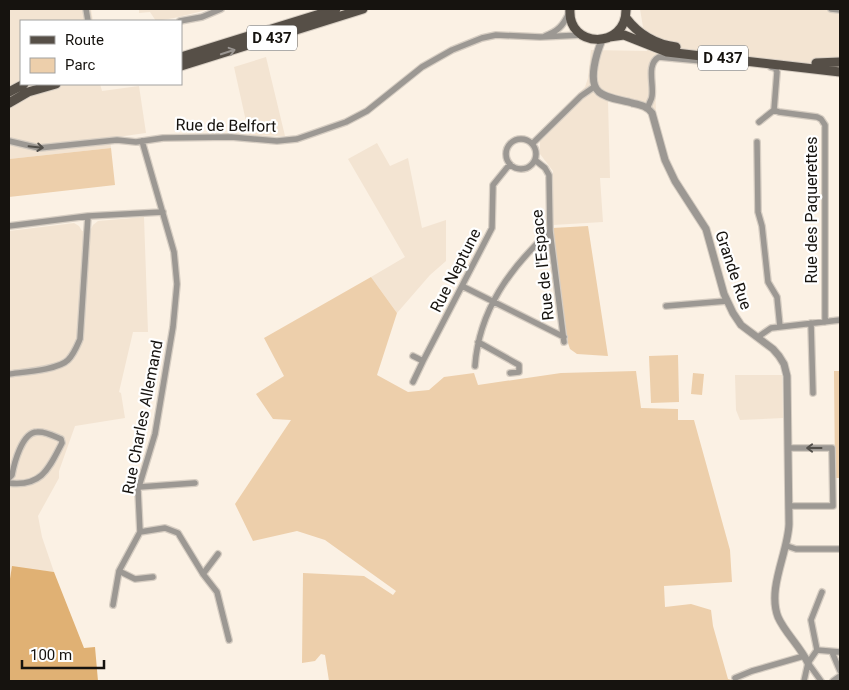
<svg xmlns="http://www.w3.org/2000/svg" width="849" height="690" font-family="Roboto,sans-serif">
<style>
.built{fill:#f3e4d2}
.green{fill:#edcfab}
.forest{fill:#e0b174}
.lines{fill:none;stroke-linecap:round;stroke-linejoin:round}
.minor-casing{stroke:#d6cdc2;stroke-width:8}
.tertiary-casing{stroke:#d6cdc2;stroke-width:9}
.primary-casing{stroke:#d6cdc2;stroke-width:11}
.minor{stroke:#9c9893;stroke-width:5.5}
.tertiary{stroke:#9c9893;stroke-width:7}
.primary{stroke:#564f47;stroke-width:9}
.oneway{stroke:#9a9591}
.oneway2{stroke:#524f4a}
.labels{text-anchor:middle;stroke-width:4.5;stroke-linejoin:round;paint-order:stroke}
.shield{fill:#fff;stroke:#5c5a57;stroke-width:1}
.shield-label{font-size:15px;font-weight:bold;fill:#16130f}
.street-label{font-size:16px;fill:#16130f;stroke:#fff}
</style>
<rect width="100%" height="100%" fill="#fbf1e4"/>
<path class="built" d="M9,9H91L93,21H21V84H100L102,91L139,86L146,133L110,138L111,148L9,159Z
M139,9H211L174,18L156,21L150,12L139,13Z
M640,9H840V75L654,58L656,112L608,101L610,178H600L603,222L553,225V171L540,154V131L585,87L588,78L591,50L647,51Z
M266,57L285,136L249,135L234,67Z
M377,143L390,166L408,158L422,228L446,220V261L430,275L397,313L371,277L405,257L348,159Z
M144,217L148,332H133L119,392L121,393L125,418L75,426L59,471V478L38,516L42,537L54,572L12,567L9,585V231L74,223L79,226L82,231H90L93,225L98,221Z
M735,375H782L783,418L740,420L736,410Z"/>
<path class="green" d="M111,148L115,185L9,197V159Z
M588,226L608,356L577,354L570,349L568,343L552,228Z
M371,277L397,313L377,375L408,392L429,390L444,377L474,373L478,385L561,373L636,371L641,408L678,409V420H694L730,550L732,582L664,586L665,607L691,604L711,610L713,626L728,679L736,681H329L325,655L321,654L315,661L302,663L303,573L364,576L393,595L396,591L325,540L297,531L253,541L235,504L291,420L273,419L256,394L284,376L264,338Z
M678,355L679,402L651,403L649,356Z
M834,371H840V478H835Z
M693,373L704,374L702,395L691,394Z"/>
<path class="forest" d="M12,566L54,572L84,648L95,647L98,681H9V585Z"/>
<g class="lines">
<defs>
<path id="minor" d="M86,9L88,21
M831,9L840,10
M180,21L202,17L221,9
M545,36C558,31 563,26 569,13
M771,67L775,68L777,72L774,110
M648,107C649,103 652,99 652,96C654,84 646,64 659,57L734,64
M774,110L779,112L817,117L821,119L825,125V322
M759,122L774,110
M506 154a15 15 0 1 1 30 0a15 15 0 1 1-30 0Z
M9,141L39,148L117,140L136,142L163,138L231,137L277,141L297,139L346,122L367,111L422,67L452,50L482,38L496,35L540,37L582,35
M142,141L174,252L177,284L173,327L155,434L138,490L140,532L119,571L135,579L153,577
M757,142L758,212L762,226L768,282L777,297L780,327
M532,144L581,96L594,87
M535,160L545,168L549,175L550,231L564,342
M9,226L88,216L163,212
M462,286L564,337
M666,306L727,301
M811,323L813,393
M758,337L771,328L840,320
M478,342L519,365V372L510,373
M423,361L492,228L493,185L510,164
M475,366C479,310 510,268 550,231
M9,374C23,372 58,370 68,360C74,354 77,346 80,339L88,216
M413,382L423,361L413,356
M788,448H832L833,506H789
M9,478L12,475C14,464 22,432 37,432C45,431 54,436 61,439L62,443C49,468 42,487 9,483
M139,487L195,483
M140,532L165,528L178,533L203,574L217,592L229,640
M787,546L796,549H840
M203,574L218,554
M113,605L119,571
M817,650L811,620L822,592
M832,652L840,671
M808,663L821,681
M735,678L752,671L804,656
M804,681L808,663L817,650L840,652
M833,681L840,676"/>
<path id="tertiary" d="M602,40C597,52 587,82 599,92C607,99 622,100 632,103C641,105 647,106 652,113L665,160L675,181L706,229L724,294L733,313L741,325L773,349L779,356L784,364L787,376L789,524C788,553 767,588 778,617C785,633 800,646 808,663"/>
<path id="primary" d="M570,9C567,49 627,50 626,9
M626,18C638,34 656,45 676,47
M609,37L624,35L667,52L840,72
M181,57L336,9
M816,63L840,62
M181,66L363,9
M9,92L24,84
M9,103L28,92L56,84"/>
</defs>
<use href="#minor" class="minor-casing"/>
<use href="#tertiary" class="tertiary-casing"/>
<use href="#primary" class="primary-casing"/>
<use href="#minor" class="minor"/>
<use href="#tertiary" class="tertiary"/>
<use href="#primary" class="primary"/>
</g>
<defs><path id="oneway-shaft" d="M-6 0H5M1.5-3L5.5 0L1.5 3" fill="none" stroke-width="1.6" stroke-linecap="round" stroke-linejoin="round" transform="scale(1.25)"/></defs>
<use class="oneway" href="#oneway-shaft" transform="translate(228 52) rotate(-18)"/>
<g class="oneway2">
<use href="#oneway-shaft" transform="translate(36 147) rotate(6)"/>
<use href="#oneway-shaft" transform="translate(814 448) rotate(180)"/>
</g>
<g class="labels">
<g class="shield">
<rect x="247" y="25.5" width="50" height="25" rx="4"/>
<rect x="698" y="45.5" width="50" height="25" rx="4"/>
</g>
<g class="shield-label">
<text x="272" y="43">D 437</text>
<text x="723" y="63">D 437</text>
</g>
<g class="street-label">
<text transform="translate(226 125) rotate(1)" y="6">Rue de Belfort</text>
<text transform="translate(811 210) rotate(-90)" y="6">Rue des Paquerettes</text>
<text transform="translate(542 265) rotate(-96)" y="6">Rue de l'Espace</text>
<text transform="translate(455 270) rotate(-63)" y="6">Rue Neptune</text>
<text transform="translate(734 270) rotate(71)" y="6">Grande Rue</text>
<text transform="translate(142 417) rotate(-79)" y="6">Rue Charles Allemand</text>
</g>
</g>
<rect width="849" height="690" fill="none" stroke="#16130f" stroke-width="20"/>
<rect x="20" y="20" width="162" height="65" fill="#ffffff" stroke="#a2a19f"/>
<rect x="30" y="36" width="25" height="8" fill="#564f47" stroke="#a2a19f"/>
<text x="65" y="45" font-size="15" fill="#16130f">Route</text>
<rect x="30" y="58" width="25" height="15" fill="#edcfab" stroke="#a2a19f"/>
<text x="65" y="70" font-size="15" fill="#16130f">Parc</text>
<path d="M22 660v8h82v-8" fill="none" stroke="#16130f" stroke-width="2.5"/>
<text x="30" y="660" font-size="15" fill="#16130f" stroke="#ffffff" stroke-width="4" paint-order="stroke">100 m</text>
</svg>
